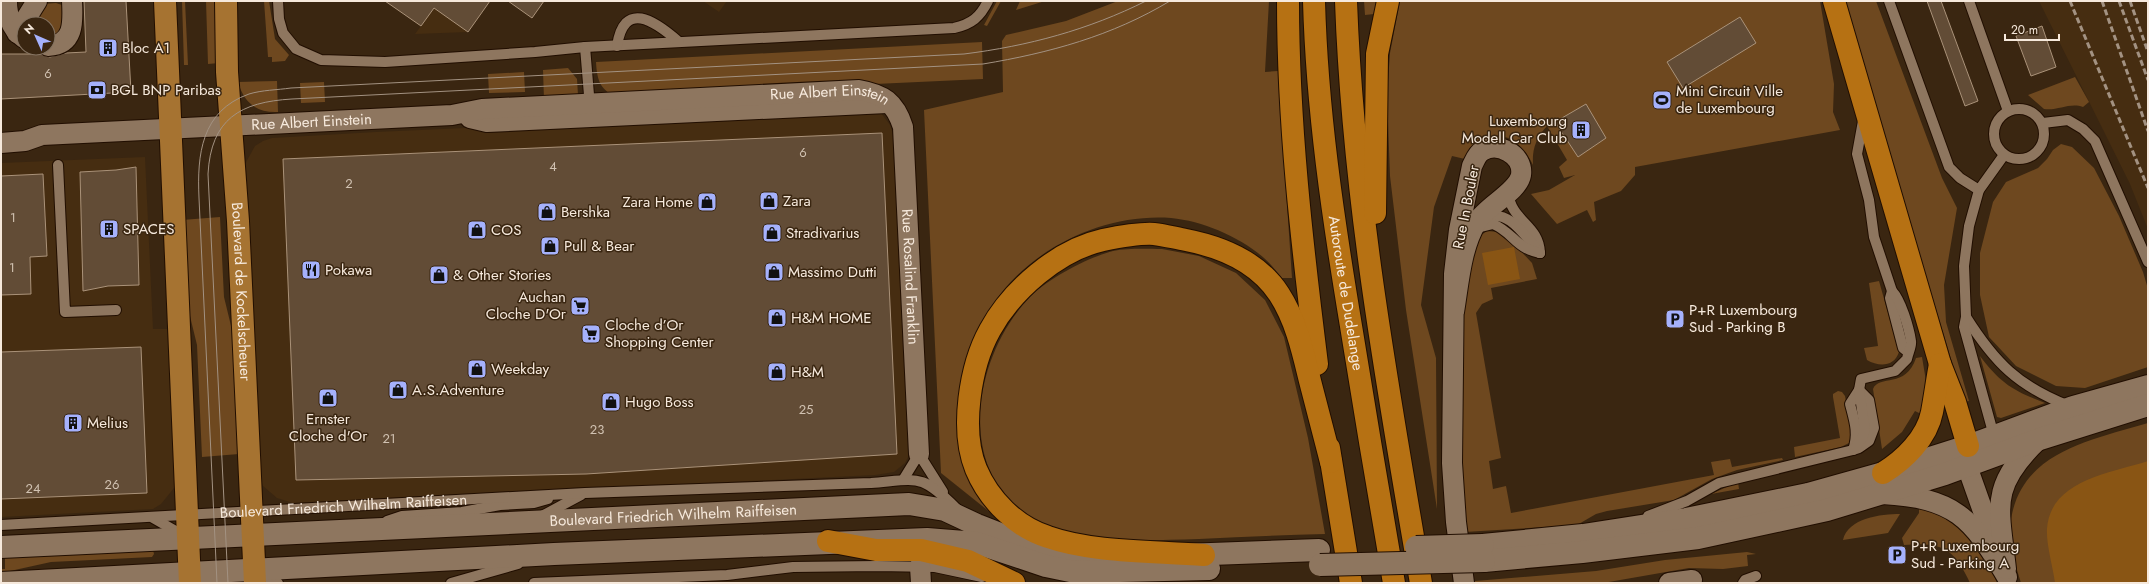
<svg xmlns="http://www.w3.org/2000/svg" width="2149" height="584" font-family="Jost,sans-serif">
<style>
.built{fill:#462d11}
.green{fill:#6e481f}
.water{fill:#895514}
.building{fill:#624c36;stroke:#aa9279}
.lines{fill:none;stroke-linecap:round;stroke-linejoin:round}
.lane-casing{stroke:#210e00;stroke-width:12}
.street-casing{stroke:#210e00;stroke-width:22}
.secondary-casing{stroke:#210e00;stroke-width:24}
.primary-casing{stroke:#210e00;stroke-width:24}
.highway-casing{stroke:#210e00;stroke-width:24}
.lane{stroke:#8e765f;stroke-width:10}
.street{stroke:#8e765f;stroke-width:20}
.secondary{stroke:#8e765f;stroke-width:22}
.primary{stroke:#a67331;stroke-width:22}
.highway{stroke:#b67113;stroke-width:22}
.tram{stroke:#a39282;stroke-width:1}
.rail{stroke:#a39282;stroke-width:3;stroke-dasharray:6 3;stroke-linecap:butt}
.secondary-bridge-casing{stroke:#210e00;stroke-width:24;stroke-linecap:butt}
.secondary-bridge{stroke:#8e765f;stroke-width:22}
.labels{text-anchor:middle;stroke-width:3;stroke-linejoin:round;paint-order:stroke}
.number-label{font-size:13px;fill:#d1c2b2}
.poi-label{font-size:15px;fill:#f6e9dc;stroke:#3a2611;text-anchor:start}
.street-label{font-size:15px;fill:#f6e9dc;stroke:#3a2611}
</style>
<rect width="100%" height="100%" fill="#3a2611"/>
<path class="built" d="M385,1H490L468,32L415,34L421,26Z
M703,1H727L719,12Z
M2039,1H2148V229L2130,184Z
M881,113L890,125L894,137L909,447V455L905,463L894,472L875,475L293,503L277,498L263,486L259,476L245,164L255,146L263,141L272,138L376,132L643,120Z
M145,157L153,329H170L177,480L174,488L161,504L153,509L1,517V163Z"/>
<path class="green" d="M182,1H185L188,65H184Z
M206,1H216L219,63L208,64Z
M264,1H269L275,39L289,55L285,61L272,62V57H268Z
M997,1H1001L987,26L984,25Z
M1020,1H1045L1016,10Z
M1118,1H1269L1265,72L1278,71L1292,278H1282C1276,271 1271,264 1264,258C1240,237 1203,221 1171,218C1091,212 999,264 975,342C972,353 962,375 962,385C963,397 969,412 972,423C980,455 988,486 996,517L941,473L924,110L1003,92L1002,41L1006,35L1066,21Z
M1364,1H1378L1374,14L1365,15Z
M1400,1H1820L1834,84L1833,112L1840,130L1635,167V175L1621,191L1594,202L1596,220L1593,222L1587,210L1557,224L1531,194L1549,190L1575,175L1564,178L1559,167L1567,160L1547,126C1536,138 1532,149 1533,165C1517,131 1484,123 1465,159L1452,156L1434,207L1421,305L1436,358L1437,509L1406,310L1390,176L1387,95L1390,53Z
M1843,1H1876L1942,178L1957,208L1944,285L1946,322L1969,401L1964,402Z
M56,3L65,6L61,35L48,40V24H30L43,4Z
M982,42L983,79L615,96C599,89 597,78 596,62Z
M568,68L577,79L578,95L544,100L543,70Z
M524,72L525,92L489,93L488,74Z
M2075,77L2089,102L2083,107C2070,102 2058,111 2044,109L2028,95Z
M277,81L278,112C257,113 244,103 238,82Z
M324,82L325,102L301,103L300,83Z
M2061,144L2072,147L2094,168L2119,216L2143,272L2148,289V367L2085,388L2056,386L2016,366L1989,337L1980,295V253L1993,202L2006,182L2038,168L2047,159L2053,150Z
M220,217L224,297L233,334L239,454L202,457L197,345L188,308L182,220Z
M1487,231L1499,232L1512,242L1532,263L1537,279L1491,288L1493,299L1482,304L1476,313L1501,458L1489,461L1493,489L1506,486L1511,513L1714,475L1711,462L1730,459L1732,467L1782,458L1783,460L1737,470L1712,479L1674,500L1607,511L1596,514L1577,525L1465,532L1461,464L1463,315L1474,240Z
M1162,249L1199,256L1236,273L1265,300L1284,337L1308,438L1325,534C1283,535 1241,537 1199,539C1153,540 1109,544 1064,531C1058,530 1050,528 1044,526C952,482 970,358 1031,296C1049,278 1089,257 1113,251C1128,248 1147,249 1162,249Z
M1879,281L1899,352C1894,367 1879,367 1867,360L1864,348L1878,346L1869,283Z
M1980,356C2001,384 2014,391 2045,403L2001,418L1997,417Z
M1922,357L1926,381L1921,414L1915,411L1902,432L1882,449L1873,389C1879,374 1906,389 1916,358Z
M1838,391L1842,392L1845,396L1852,434L1849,443L1841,447L1795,457L1794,447L1840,438L1833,397V394Z
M2148,423V583H2021C2016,566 2009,547 2010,529C2015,453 2088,441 2148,423Z
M1738,482L1739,489L1711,494Z
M1919,509C1959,510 1984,549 1997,583H1970C1954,548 1942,542 1904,545L1902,538L1919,513Z
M1900,514L1888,533L1843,540C1848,518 1881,514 1900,514Z
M153,550L154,554L152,557L51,562L1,573V569H5V556Z
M1747,552L1756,554L1747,555L1748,566L1723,569L1689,568L1603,583H1475V581L1596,571L1665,560Z"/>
<path class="water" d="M1514,247L1520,279L1488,285L1482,253Z
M2148,461V583H2055C2053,567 2046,544 2047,529C2050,480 2111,473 2148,461Z"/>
<path class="building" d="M84,1H126L131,92L1,99V54H40L50,57L66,53L86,52Z
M385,1H490L468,32L434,8L421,26Z
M508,1H544L532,18Z
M1927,1H1941L1978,101L1965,106Z
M1740,17L1756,43L1683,88L1667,62Z
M2042,26L2056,67L2031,76L2016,36Z
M1586,104L1606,138L1578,157L1555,122Z
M882,133L897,454L586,474L296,480L283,159Z
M136,167L139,285L108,286L83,291L80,172L116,170Z
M43,174L47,256L30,257L31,294L1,295V176Z
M141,347L147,493L1,499V352Z"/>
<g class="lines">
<defs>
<g id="lane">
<path d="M278,1L279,19L283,33L296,49L321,60L385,62L535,52L585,47L954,28C972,24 980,17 988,1"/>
<path d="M1889,1L1949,167L1960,178L1979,190"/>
<path d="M1969,1L2008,111"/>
<path d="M617,46C624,0 654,20 679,42"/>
<path d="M585,47L590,107"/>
<circle cx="2019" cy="134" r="25"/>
<path d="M2043,123L2068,120L2083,129L2095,141L2148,262"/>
<path d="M58,165L65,312L116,310"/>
<path d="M1508,192C1511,222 1539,224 1540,253"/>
<path d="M1485,219C1508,206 1526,238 1540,253"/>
<path d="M1477,228L1493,224C1514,233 1515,248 1540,253"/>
<path d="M1892,291L1890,298L1903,348L1908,352"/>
<path d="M1966,317C1995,363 2018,386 2069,406"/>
<path d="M1859,390L1869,400L1874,428L1869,441L1859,448L1853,450C1859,433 1854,420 1850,404Z"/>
<path d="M1994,436L1964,327L1966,317L1964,266L1969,226L1979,190L2004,155"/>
<path d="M903,480L919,454L943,492"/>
<path d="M542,516L581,495"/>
<path d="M1648,516L1687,501L1719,483L1853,450L1863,437L1865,430L1859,390L1861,379L1895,371L1907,359C1908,353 1912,346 1911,341C1909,328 1901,300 1892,291L1874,237L1869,200L1857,154L1863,121"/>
<path d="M153,518L181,534"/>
<path d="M387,521L402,516L462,512L500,505L534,503L548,499"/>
<path id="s1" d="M1,525L585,493L871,483C920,479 920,473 957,509"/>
<path d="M262,574L278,583"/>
<path d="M451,583L518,564"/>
<path d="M534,583L727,575L793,567L877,566L935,567L982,577"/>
<path d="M1743,583L1745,580L1756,576"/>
</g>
<g id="street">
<path d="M7,1C7,16 11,29 24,38"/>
<path d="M17,33L37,1"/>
<path d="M48,46C75,45 73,21 72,1"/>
<path d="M470,118L487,122L887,103"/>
<path id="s2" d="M1,143L25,141L42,135L452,115L482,109L859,90C883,94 895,102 903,127L919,454"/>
<path d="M1454,312C1459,282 1461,249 1476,223C1486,206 1518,192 1521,175C1524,155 1498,141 1482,151C1477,154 1475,160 1472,166L1459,230L1454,274L1452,463L1456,522L1464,583"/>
<path d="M1967,466L1995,545"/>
<path d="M1882,494C1955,498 1971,517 2007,577"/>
<path d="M920,566L921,583"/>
<path d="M2006,569C1999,506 1989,487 2039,439"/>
<path d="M1669,583L1692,580"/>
</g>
<g id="secondary">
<path d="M1483,545L1583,535L1686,519L1808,494L1883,473L1968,446L2073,407L2148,386"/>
<path id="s3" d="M1,547L909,504L945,510L977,525L1038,549L1080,556H1110"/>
<path d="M1184,555L1319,550"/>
<path d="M1484,561L1582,552L1698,538L1827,510L1945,474L2040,439L2148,405"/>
<path d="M1,583L554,554L927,539L977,543L1046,566L1075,572L1209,569"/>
</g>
<g id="primary">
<path d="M165,1L190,583"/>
<path id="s4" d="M226,1L227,72L238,221L255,583"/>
</g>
<g id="highway">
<path d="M1288,1C1288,123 1302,244 1317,364"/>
<path id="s5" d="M1314,1C1317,110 1333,218 1351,326C1365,412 1379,497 1394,583"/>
<path d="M1346,1C1353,197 1388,390 1421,583"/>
<path d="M1834,1L1940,364L1955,402L1968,446"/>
<path d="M1375,213L1377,54L1388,1"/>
<path d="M1329,448L1351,583"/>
<path d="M1883,473C1904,460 1927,438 1932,412C1935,396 1937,380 1940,364"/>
<path d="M828,541L876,550H921L968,561L1014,583"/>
<path d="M1204,555C1156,551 1093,553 1048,537C1016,527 989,500 976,469C960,430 970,366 990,330C1012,290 1058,250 1103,240C1118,237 1139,233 1154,234C1164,235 1175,238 1186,240C1222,247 1258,262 1279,294C1296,320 1303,352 1310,381C1317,408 1324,435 1331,462"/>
</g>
</defs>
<use href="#lane" class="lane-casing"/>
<use href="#street" class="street-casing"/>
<use href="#secondary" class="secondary-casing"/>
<use href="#primary" class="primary-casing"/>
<use href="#highway" class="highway-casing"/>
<use href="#lane" class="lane"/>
<use href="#street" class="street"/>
<use href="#secondary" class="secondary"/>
<use href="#primary" class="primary"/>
<use href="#highway" class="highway"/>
<path class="tram" d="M217,583L199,198C197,155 201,111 249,94C262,90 277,90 291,88L964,54C1028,46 1088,30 1146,1
M228,583L208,174C211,119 240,102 292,99L983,64C1049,53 1112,36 1170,1"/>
<path class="rail" d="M2070,1L2148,188
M2102,1L2148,131
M2119,1L2148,80
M2130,1L2148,52"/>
<defs>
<path id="secondary-bridge" d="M1416,547L1483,545
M1320,565L1484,561"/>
</defs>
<use href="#secondary-bridge" class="secondary-bridge-casing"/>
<use href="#secondary-bridge" class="secondary-bridge"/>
</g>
<defs>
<symbol id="building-square" viewBox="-11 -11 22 22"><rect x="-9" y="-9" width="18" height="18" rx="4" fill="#a5b1fc" stroke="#3a2611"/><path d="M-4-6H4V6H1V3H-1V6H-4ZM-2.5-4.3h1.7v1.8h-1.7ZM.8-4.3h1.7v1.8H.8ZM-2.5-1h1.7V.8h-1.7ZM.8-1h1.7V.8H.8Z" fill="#111"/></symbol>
<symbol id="bank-square" viewBox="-11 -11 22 22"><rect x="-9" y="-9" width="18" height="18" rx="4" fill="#a5b1fc" stroke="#3a2611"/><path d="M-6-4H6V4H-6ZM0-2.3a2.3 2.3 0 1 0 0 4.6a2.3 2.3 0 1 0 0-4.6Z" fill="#111"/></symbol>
<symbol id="stadium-square" viewBox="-11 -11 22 22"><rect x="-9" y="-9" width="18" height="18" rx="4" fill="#a5b1fc" stroke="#3a2611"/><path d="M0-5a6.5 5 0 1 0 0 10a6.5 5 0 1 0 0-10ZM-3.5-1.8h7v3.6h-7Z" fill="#111"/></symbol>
<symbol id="shop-square" viewBox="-11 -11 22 22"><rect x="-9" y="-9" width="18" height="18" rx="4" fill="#a5b1fc" stroke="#3a2611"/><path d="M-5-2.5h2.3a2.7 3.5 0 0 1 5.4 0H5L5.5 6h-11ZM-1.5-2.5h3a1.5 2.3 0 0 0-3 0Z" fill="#111"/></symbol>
<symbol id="restaurant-square" viewBox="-11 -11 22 22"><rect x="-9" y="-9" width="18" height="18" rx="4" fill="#a5b1fc" stroke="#3a2611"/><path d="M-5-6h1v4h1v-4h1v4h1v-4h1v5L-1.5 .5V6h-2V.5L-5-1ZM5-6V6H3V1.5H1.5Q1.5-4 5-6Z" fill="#111"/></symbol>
<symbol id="supermarket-square" viewBox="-11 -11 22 22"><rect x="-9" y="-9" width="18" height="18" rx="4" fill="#a5b1fc" stroke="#3a2611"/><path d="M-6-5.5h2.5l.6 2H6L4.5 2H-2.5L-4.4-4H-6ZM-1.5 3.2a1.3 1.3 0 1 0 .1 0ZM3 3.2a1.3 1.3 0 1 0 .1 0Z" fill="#111"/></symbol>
<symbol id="parking-square" viewBox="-11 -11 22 22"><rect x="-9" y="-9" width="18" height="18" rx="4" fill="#a5b1fc" stroke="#3a2611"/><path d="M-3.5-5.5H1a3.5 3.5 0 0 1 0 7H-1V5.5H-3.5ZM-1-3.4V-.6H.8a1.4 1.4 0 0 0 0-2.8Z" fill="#111"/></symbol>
</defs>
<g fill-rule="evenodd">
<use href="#building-square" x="97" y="37" width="22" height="22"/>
<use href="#bank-square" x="86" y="79" width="22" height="22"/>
<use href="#stadium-square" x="1651" y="89" width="22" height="22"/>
<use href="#building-square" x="1570" y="119" width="22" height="22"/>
<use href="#shop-square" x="758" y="190" width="22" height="22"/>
<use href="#shop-square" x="696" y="191" width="22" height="22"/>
<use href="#shop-square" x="536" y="201" width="22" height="22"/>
<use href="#building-square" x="98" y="218" width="22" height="22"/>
<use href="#shop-square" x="466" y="219" width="22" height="22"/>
<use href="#shop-square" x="761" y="222" width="22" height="22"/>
<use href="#shop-square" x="539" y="235" width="22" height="22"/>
<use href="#restaurant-square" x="300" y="259" width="22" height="22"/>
<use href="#shop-square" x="763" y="261" width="22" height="22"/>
<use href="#shop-square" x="428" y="264" width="22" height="22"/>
<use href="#supermarket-square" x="569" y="295" width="22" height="22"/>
<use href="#shop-square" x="766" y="307" width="22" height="22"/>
<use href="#parking-square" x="1664" y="308" width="22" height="22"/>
<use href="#supermarket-square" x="580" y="323" width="22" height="22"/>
<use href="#shop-square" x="466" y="358" width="22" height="22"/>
<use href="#shop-square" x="766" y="361" width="22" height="22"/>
<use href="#shop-square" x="387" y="379" width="22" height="22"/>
<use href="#shop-square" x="317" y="387" width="22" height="22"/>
<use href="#shop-square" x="600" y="391" width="22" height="22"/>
<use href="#building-square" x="62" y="412" width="22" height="22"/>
<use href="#parking-square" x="1886" y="544" width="22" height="22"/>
</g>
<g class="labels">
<g class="number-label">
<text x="48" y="78">6</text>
<text x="803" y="157">6</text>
<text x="553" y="171">4</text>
<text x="349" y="188">2</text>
<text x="13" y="222">1</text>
<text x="12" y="272">1</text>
<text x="806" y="414">25</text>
<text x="597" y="434">23</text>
<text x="389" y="443">21</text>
<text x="112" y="489">26</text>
<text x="33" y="493">24</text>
</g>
<g class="poi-label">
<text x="122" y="53">Bloc A1</text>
<text x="111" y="95">BGL BNP Paribas</text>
<text x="1676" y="96">Mini Circuit Ville<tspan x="1676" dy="17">de Luxembourg</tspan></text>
<text x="1567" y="126" text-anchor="end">Luxembourg<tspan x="1567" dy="17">Modell Car Club</tspan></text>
<text x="783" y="206">Zara</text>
<text x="693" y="207" text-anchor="end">Zara Home</text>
<text x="561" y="217">Bershka</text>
<text x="123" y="234">SPACES</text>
<text x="491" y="235">COS</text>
<text x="786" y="238">Stradivarius</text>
<text x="564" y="251">Pull &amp; Bear</text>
<text x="325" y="275">Pokawa</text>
<text x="788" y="277">Massimo Dutti</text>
<text x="453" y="280">&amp; Other Stories</text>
<text x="566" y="302" text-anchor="end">Auchan<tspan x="566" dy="17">Cloche D'Or</tspan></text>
<text x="1689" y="315">P+R Luxembourg<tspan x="1689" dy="17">Sud - Parking B</tspan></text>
<text x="791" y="323">H&amp;M HOME</text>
<text x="605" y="330">Cloche d’Or<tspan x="605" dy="17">Shopping Center</tspan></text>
<text x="491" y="374">Weekday</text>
<text x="791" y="377">H&amp;M</text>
<text x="412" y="395">A.S.Adventure</text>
<text x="625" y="407">Hugo Boss</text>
<text x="328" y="424" text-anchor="middle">Ernster<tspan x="328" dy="17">Cloche d'Or</tspan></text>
<text x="87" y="428">Melius</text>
<text x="1911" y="551">P+R Luxembourg<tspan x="1911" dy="17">Sud - Parking A</tspan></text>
</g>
<g class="street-label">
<text dy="5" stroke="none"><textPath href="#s2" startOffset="832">Rue Albert Einstein</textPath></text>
<text dy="5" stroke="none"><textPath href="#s2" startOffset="312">Rue Albert Einstein</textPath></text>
<text transform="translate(1466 207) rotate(-79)" y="5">Rue In Bouler</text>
<text dy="5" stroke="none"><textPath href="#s2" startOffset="1072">Rue Rosalind Franklin</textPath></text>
<text dy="5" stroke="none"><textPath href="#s4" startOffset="291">Boulevard de Kockelscheuer</textPath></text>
<text dy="5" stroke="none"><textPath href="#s5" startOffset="294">Autoroute de Dudelange</textPath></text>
<text dy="5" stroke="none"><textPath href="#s1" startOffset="343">Boulevard Friedrich Wilhelm Raiffeisen</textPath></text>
<text dy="5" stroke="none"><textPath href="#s3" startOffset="673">Boulevard Friedrich Wilhelm Raiffeisen</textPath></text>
</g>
</g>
<rect width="2149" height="584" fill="none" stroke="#f6e9dc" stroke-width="4"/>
<g transform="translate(36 36) rotate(315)"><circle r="19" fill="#3a2611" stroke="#857462"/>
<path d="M0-3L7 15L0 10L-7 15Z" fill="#a5b1fc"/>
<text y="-6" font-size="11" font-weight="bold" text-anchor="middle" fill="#f6e9dc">N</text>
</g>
<path d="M2005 34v6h54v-6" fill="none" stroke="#f6e9dc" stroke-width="2"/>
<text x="2011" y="34" font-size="12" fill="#f6e9dc" stroke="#3a2611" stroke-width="3" paint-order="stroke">20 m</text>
</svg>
